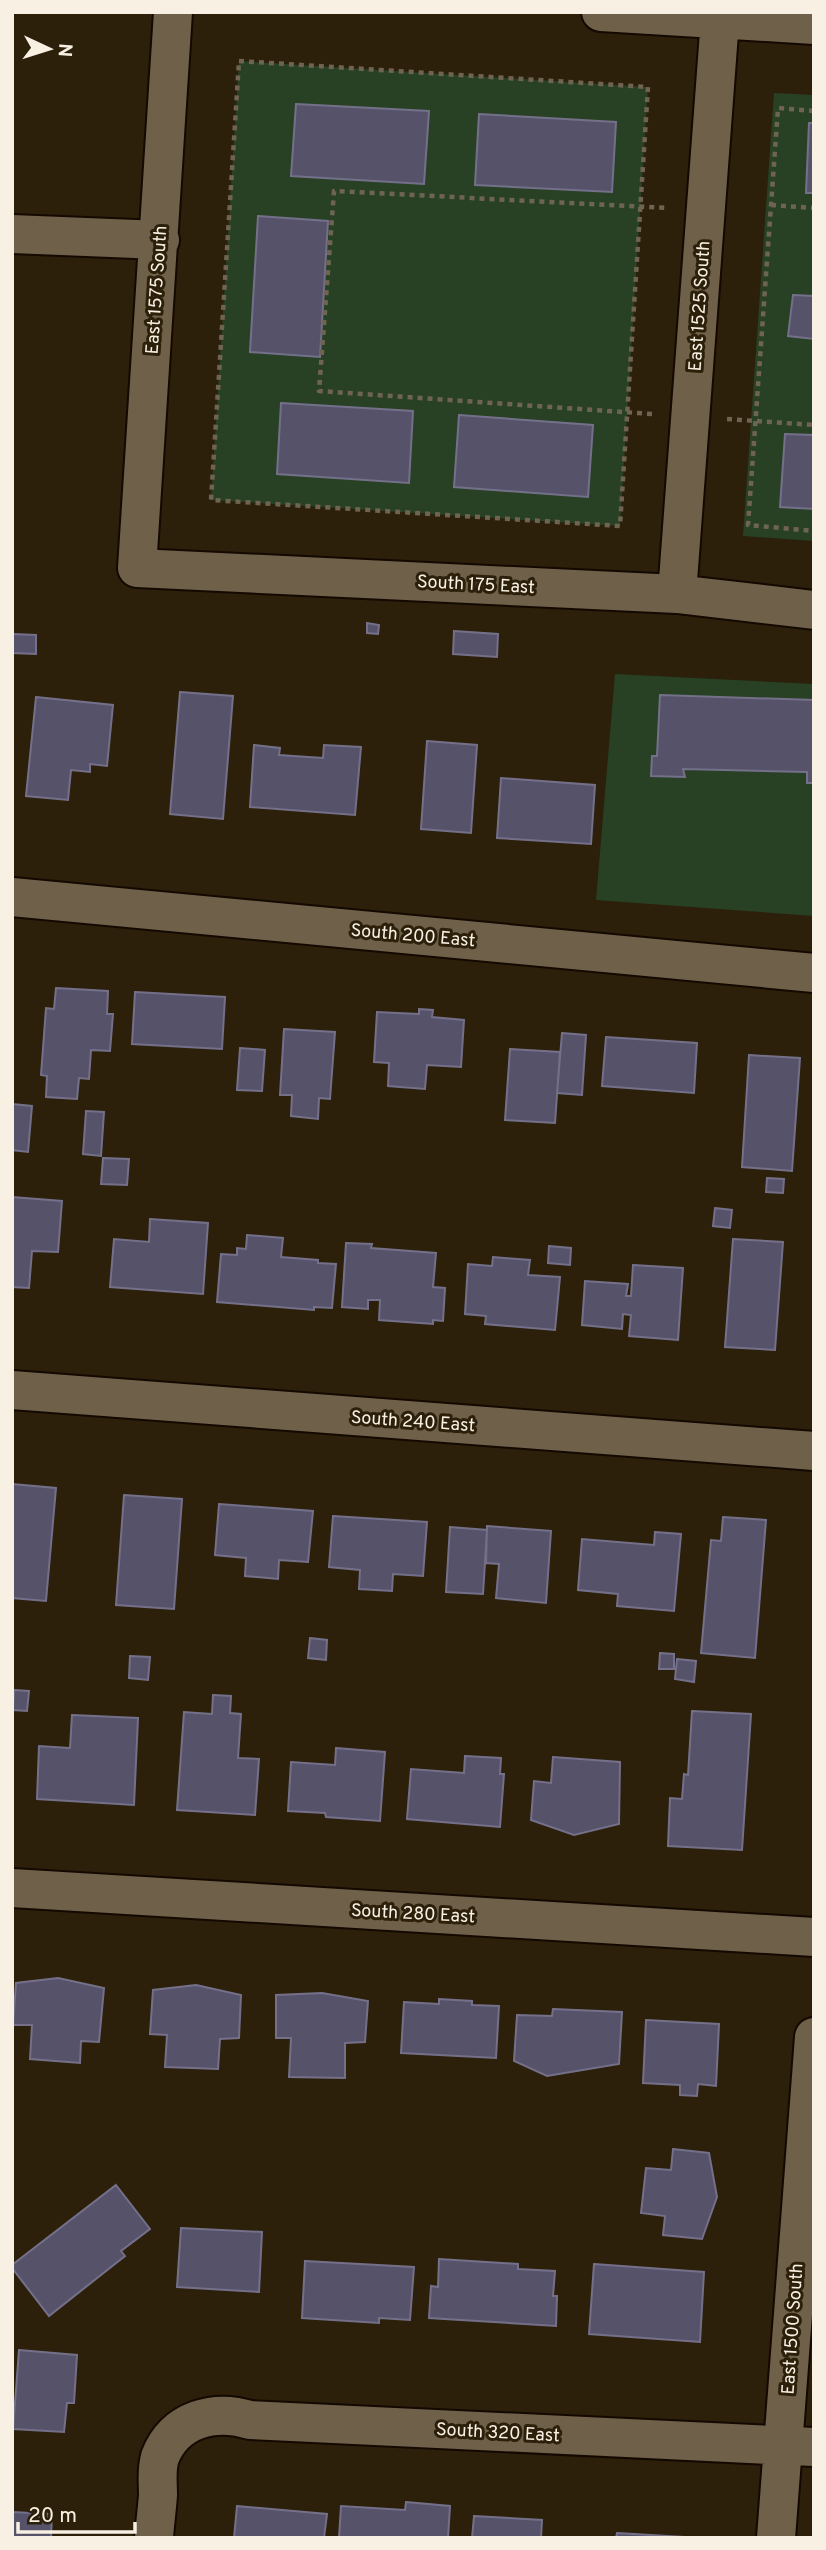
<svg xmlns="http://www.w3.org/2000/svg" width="826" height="2550" font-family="Overpass,sans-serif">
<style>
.green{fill:#284124}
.building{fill:#55526a;stroke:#74708a;stroke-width:2}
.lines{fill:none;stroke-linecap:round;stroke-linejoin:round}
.minor-casing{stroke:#140900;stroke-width:42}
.path{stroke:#6f6451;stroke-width:4.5;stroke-dasharray:5 5;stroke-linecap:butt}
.minor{stroke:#6f6049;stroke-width:38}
.labels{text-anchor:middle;stroke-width:6;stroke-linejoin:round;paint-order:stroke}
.street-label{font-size:18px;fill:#f8f0e3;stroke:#2c200a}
</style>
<rect width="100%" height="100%" fill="#2c200a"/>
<path class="green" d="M239,61L648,87L620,526L211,500Z
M774,93L814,95V541L743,536Z
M615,674L814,684V916L596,900Z"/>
<path class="building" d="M296,104L429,111L424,184L291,176Z
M479,114L616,122L612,192L475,185Z
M809,123H814V193H806Z
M258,216L328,221L320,357L250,352Z
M793,295L814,296V339L788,336Z
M281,403L413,411L409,483L277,474Z
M459,415L593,425L588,497L454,487Z
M785,434L814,435V509L780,507Z
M367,623L379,625L378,634L367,633Z
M454,631L498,634L497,657L453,654Z
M13,634L36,635V654L12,653Z
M180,692L233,696L223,819L170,814Z
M660,695L814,700V783H807V772L683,769L685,777L651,776L652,756H657Z
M36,697L113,705L107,766L90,764V772L71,770L68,800L26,796Z
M427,741L477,745L471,833L421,829Z
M254,745L280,748L279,755L323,758L324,745L361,747L355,815L250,807Z
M501,778L595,785L591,844L497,838Z
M56,988L108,991L107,1014H113L110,1051L91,1050L89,1079L79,1078L77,1099L46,1097L47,1076L41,1075L46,1008L54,1009Z
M135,992L225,997L222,1049L132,1044Z
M419,1009L433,1010L432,1017L464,1020L461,1067L427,1065L425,1089L388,1086L389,1063L374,1062L377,1012L419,1014Z
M284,1029L335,1032L330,1099L319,1098L318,1119L291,1116L292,1095H280Z
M562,1033L586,1035L582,1095L557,1093Z
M606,1037L697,1043L694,1093L602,1086Z
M240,1048L265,1050L262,1091L237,1090Z
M510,1049L560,1052L555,1123L505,1120Z
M749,1055L800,1058L792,1171L742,1167Z
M12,1104L32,1106L28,1152L12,1150Z
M86,1111L104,1112L101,1156L83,1154Z
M103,1158L129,1159L127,1185L101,1184Z
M767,1178L784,1179L783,1193L766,1192Z
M12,1197L62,1201L58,1252L32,1251L29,1288L12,1287Z
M715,1208L732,1210L730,1228L713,1226Z
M150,1219L208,1223L203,1294L110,1287L114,1239L149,1242Z
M247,1235L283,1238L281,1257L318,1260V1263L336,1264L332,1308L314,1307V1310L217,1302L221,1254L237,1255V1248L246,1249Z
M733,1239L783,1242L775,1350L725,1347Z
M346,1243L372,1244L371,1248L436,1253L433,1287L445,1288L443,1321L433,1320V1324L379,1320L380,1300H368V1309L342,1307Z
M549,1246L571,1248L570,1265L548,1263Z
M493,1257L530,1260L528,1275L560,1277L555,1330L485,1324L486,1316L465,1314L468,1264L492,1266Z
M633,1265L683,1268L678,1340L629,1336L631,1315L623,1314L622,1329L582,1325L585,1281L628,1284L626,1296H631Z
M12,1484L56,1488L46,1601L12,1598Z
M124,1495L182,1499L174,1609L116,1605Z
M219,1504L313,1511L308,1562L279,1560L278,1579L245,1576L246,1558L215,1555Z
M333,1516L427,1522L423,1576L393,1574L392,1591L359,1589L360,1570L329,1567Z
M723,1517L766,1520L755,1658L701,1653L711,1540L721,1541Z
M487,1526L551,1531L546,1603L496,1598L499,1564L486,1563Z
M450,1527L487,1530L483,1594L446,1592Z
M655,1532L681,1534L674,1611L617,1606L618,1594L578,1590L582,1539L654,1545Z
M310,1638L327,1640L326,1660L308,1658Z
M660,1653L674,1654V1669H659Z
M130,1656L150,1657L148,1680L129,1678Z
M677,1659L696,1661L694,1682L675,1679Z
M14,1690L29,1691L27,1711L13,1710Z
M213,1695L231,1696L230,1713L241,1714L238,1758L259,1759L255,1815L177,1810L184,1712L212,1714Z
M692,1711L751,1714L742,1850L668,1846L670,1798L682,1799L684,1774L688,1775Z
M72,1715L138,1718L134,1805L37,1799L39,1746L70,1748Z
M336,1748L385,1752L380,1821L326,1817L325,1813L288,1811L291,1762L335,1765Z
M465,1756L501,1758L500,1774H504L500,1827L407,1819L411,1769L464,1773Z
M553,1757L620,1762L619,1824L574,1835L531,1820L534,1781L551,1783Z
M58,1978L104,1988L99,2042L81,2041L80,2063L30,2059L32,2025H13L16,1983Z
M196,1985L241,1995L239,2038L220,2039L218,2069L165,2067L167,2035L150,2034L153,1990Z
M322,1993L368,2001L365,2042L345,2043V2078L289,2077L291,2038H276V1995Z
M439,1999L472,2001V2005L499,2006L496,2058L401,2053L404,2002L439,2004Z
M553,2009L622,2012L619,2064L547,2076L514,2061L517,2015L552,2016Z
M646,2020L719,2024L716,2086L698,2084L697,2096L680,2095V2085L643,2083Z
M673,2149L709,2153L717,2197L702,2239L663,2235L665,2216L641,2213L646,2168L671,2170Z
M116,2185L150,2229L121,2251L125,2256L49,2316L12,2268V2265Z
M181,2228L262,2232L259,2292L177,2287Z
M439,2259L518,2264V2269L555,2271L553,2296H557L556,2326L429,2318L431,2286L438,2287Z
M305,2261L414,2267L410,2320L379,2318V2323L302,2318Z
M594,2264L704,2272L700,2342L589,2334Z
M19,2350L77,2355L74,2403H67L64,2432L13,2429Z
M406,2502L450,2506L448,2538H339L341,2506L405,2510Z
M237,2506L327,2514L324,2538H234Z
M12,2512L52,2514L51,2538H12Z
M474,2516L542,2520L541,2538H472Z
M617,2533L684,2537V2538H616Z"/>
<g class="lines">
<defs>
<path id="minor" d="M173,12L137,568L677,594L814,610
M601,12L814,25
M12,234L160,240
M677,594L720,19
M12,897L814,973
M12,1390L814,1451
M12,1888L814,1937
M154,2538C155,2523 157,2509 158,2495C158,2482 156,2470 160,2457C175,2419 214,2409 250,2420L814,2447
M776,2538L814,2037"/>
</defs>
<use href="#minor" class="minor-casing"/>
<path class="path" d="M239,61L648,87L620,526L211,500Z
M814,111L778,108L748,525L814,531
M771,205L814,208
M652,414L319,391L334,191L669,208
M727,419L814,425"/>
<use href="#minor" class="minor"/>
</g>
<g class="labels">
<g class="street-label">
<text transform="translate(156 290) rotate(-86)" y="6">East 1575 South</text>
<text transform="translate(699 306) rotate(-86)" y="6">East 1525 South</text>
<text transform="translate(476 584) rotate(3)" y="6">South 175 East</text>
<text transform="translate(413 935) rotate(5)" y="6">South 200 East</text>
<text transform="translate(413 1421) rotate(4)" y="6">South 240 East</text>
<text transform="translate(413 1913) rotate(3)" y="6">South 280 East</text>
<text transform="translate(792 2329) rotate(-86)" y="6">East 1500 South</text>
<text transform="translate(498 2432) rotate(3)" y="6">South 320 East</text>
</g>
</g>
<rect width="826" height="2550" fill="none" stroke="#f8f0e3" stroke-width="28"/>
<g transform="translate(49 49) rotate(94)" stroke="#2c200a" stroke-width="5" paint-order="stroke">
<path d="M0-5L12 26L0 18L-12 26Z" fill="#f8f0e3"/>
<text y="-10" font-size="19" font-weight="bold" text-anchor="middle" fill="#f8f0e3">N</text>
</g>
<path d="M18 2522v10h117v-10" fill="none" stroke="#f8f0e3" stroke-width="3.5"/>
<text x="28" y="2522" font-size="21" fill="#f8f0e3" stroke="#2c200a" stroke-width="5" paint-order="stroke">20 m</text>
</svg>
